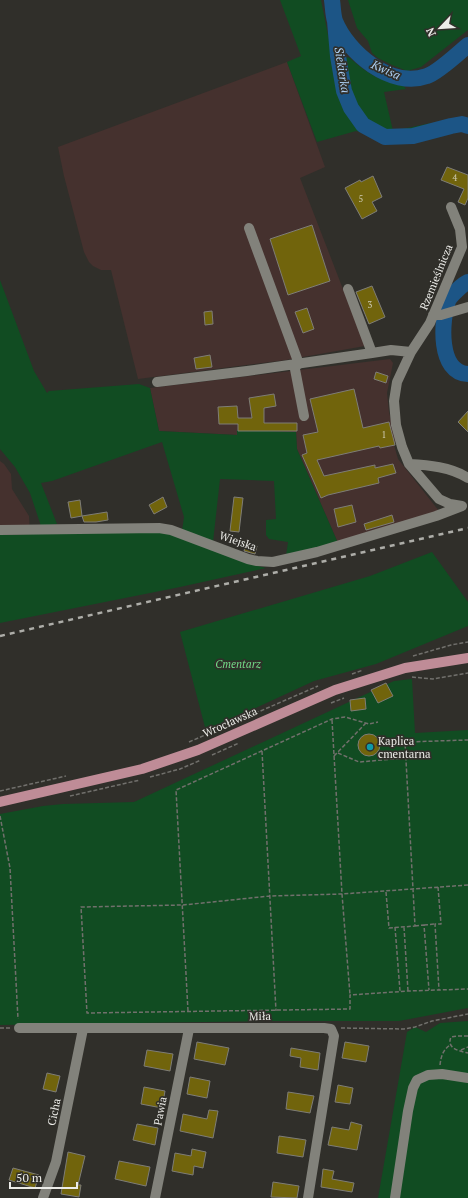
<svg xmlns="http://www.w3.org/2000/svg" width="468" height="1198" font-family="'PT Serif',serif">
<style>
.industrial{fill:#45312e}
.green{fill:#114c22}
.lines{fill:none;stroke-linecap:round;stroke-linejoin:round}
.stream{stroke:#1c5586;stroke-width:2.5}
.river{stroke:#1c5586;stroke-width:16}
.building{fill:#71640c;stroke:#7e7d77}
.path{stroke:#71706c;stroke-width:1.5;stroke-dasharray:4 2;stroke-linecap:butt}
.minor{stroke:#82827b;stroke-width:10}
.major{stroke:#bf8c97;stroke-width:10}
.rail{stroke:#adada8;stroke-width:2.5;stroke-dasharray:5 5;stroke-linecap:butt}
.culture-dot{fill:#0f9aa8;stroke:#302f2a;stroke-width:1.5}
.labels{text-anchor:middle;stroke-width:3.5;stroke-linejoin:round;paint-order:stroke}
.number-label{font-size:9px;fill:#cdcab1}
.street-label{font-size:11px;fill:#ecece8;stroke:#302f2a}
.park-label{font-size:11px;font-style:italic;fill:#72dd88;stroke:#302f2a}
.poi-label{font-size:11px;fill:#ecece8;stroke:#302f2a;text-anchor:start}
.water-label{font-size:12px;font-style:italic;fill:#abcef1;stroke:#302f2a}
</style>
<rect width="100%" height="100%" fill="#302f2a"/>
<path class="industrial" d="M287,62L325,167L300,178L365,346L286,360L138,379L111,270H101L93,266L89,262L84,252L64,176L58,147Z
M390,359L393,363L387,393L389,412L396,441L394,445L398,459L439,511L338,543L297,449L296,432L237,430L238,435L159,431L150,388Z
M0,461L4,464L11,474L12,489L29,516L30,534L0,535Z"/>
<path class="green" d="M280,0H321L340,95L348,117L364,133L356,131L317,142L287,62L301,56Z
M348,0H468V30L421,67L407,71L392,65L378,58L372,53L368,41L357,28Z
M348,57C352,59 354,62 358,65C374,77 381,81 401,82L406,89L384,92L393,131L431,123L420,130L402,134H387L370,125L363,119L352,100L345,80L343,60Z
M0,280L34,371L47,393L49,391L139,384L150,388L159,431L237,435V430L296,432L297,449L338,543L286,556L288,542L269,539L266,535V520L276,519L274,481L220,479L213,542L182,531L184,517L162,442L52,481L41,483L57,524L41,526L30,493L15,467L0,449Z
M153,532L171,534L251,564L266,568L180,587L0,623V535L30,534Z
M432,552L468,602V626L376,664L314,681L206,731L180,632L370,576Z
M412,679L415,733L468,730V1008L399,1021H265L0,1025V814L43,806L63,804L134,802L394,681Z
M468,1021V1198H378L407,1032L415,1027L426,1032L440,1023Z"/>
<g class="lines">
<path class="stream" d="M456,55L468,53"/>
<path class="river" d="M332,0C333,7 333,15 335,21C348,53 391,89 427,76C437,73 459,53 468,45
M335,21L338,56L344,91L351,108L363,125L385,137L413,136L451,126L462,124L468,126
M468,282C463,284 450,296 448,301C441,321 438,373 468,374"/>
</g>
<path class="building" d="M447,167L468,175V198L465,205L458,202L464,189L441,180Z
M373,176L382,197L372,202L377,211L362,219L345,188L360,180L361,182Z
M312,225L330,281L288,295L270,239Z
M372,286L385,317L369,324L356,292Z
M307,308L314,329L303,333L295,312Z
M212,311L213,324L205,325L204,312Z
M210,355L212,367L196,369L194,358Z
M376,372L388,376L386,383L374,379Z
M354,389L363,428L389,422L395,445L380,448L379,446L317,460L324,476L375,465V468L393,464L396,473L378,478L379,483L328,495L321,498L302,455L307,453L303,435L318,432L310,399Z
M274,394L276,406L264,408V423H297V431H238V424H219L218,407L237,406L238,418H252L249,398Z
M468,411V432L458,422Z
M163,497L167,507L154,514L149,505Z
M234,497L243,498L239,532L230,531Z
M80,500L82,516L71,518L68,502Z
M352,505L356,522L338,527L334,509Z
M107,512L108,520L96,522H84L82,516Z
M392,515L394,522L366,530L364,524Z
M246,544L257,546L255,554L244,551Z
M386,683L393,696L378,703L371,690Z
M365,698L366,709L351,711L350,700Z
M358 745a11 11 0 1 1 22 0a11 11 0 1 1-22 0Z
M197,1042L229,1048L225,1065L194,1059Z
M345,1042L369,1046L366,1062L342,1058Z
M291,1048L320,1053L318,1070L300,1067L301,1058L290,1056Z
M147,1050L173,1054L170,1071L144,1066Z
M47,1073L60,1076L56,1092L43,1089Z
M190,1077L210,1081L207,1098L187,1094Z
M338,1085L353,1088L350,1104L335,1102Z
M144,1087L165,1091L162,1108L141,1104Z
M288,1092L314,1096L310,1113L286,1109Z
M209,1110L218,1111L213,1138L180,1131L183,1114L207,1119Z
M351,1122L362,1125L357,1150L328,1145L332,1127L349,1130Z
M137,1124L158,1128L155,1145L133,1140Z
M279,1136L306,1140L303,1157L277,1153Z
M192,1149L206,1152L203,1168L194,1166L193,1175L172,1171L175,1153L191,1156Z
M68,1152L85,1156L78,1185H81L79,1197L61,1194Z
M119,1161L150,1167L146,1186L115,1179Z
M13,1168L39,1175L35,1188L9,1180Z
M323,1169L334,1171L332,1179L354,1183L352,1192L321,1187Z
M273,1182L299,1186L297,1198L271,1197Z"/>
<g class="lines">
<path class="path" d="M413,656L451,645L468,642
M352,674L363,670
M412,677L433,679L468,673
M331,703L344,698
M332,720L342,894L350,995
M189,742L318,686
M380,745L390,744
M262,751L276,1011
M338,753L359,762L406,758
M212,755L239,743
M334,756L366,723
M150,777L180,769L201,760
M0,791L66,776
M70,796L140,780
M0,816L10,868L18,1019
M468,885L342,894L270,896L183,905L81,907L87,1013L350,1009V995L408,991L468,989
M438,887L441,924H435L439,990
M386,892L389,928L415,926L405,742L468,740
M424,925L435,924
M415,926L424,925L429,990
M395,927L400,991
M404,927L408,991
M188,1011L176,790L332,719L345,717L369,724L378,722
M0,1028H10
M341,1028L404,1029L415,1027L432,1021L468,1014
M468,1036H457L451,1037C446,1049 460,1051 468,1053
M461,1050L468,1047
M440,1065C441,1056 443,1050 450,1045"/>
<path class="minor" d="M451,207L460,229L462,247L430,323L411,352L397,382L394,401L396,425L402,447L409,464L439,499L450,504L462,506
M249,228L299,364
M348,289L372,353
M433,315H441L468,307
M294,364L304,416
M157,382L247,371L372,353L391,350L411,352
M409,464C428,465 451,467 468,478
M0,530L159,528L171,530L248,559L257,561L273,562L317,552L436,516L462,506
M19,1028H324L331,1029L334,1036L308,1198
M43,1198L56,1162L83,1029
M155,1198L189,1029
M395,1198L408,1111L413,1088L417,1080L428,1075L442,1074L468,1078"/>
<path class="major" d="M0,802L142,769L198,750L335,690L405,668L468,658"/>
<path class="rail" d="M0,636L468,528"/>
</g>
<circle class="culture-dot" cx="370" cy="747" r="4"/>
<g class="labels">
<g class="number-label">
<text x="455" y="181">4</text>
<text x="361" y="202">5</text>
<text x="370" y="308">3</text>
<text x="384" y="438">1</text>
</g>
<g class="street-label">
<text transform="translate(436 277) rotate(-68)" y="4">Rzemieślnicza</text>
<text transform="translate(238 541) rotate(19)" y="4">Wiejska</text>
<text transform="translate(230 722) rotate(-24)" y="4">Wrocławska</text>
<text transform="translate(260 1016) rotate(-1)" y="4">Miła</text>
<text transform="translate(160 1111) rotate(-79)" y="4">Pawia</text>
<text transform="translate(54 1112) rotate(-78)" y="4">Cicha</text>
</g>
<g class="park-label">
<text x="238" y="668">Cmentarz</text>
</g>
<g class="poi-label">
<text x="378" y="745">Kaplica<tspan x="378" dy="13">cmentarna</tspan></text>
</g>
<g class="water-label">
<text transform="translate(342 70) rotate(81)" y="4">Siekierka</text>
<text transform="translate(386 70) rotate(24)" y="4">Kwisa</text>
</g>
</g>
<g transform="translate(440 28) rotate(245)" stroke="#302f2a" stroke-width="3" paint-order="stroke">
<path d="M0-3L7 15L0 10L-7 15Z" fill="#ecece8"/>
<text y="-6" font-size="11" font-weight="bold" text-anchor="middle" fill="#ecece8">N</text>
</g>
<path d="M10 1182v6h67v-6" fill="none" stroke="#ecece8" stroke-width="2"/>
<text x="16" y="1182" font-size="12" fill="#ecece8" stroke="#302f2a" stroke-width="3" paint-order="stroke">50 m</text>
</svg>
